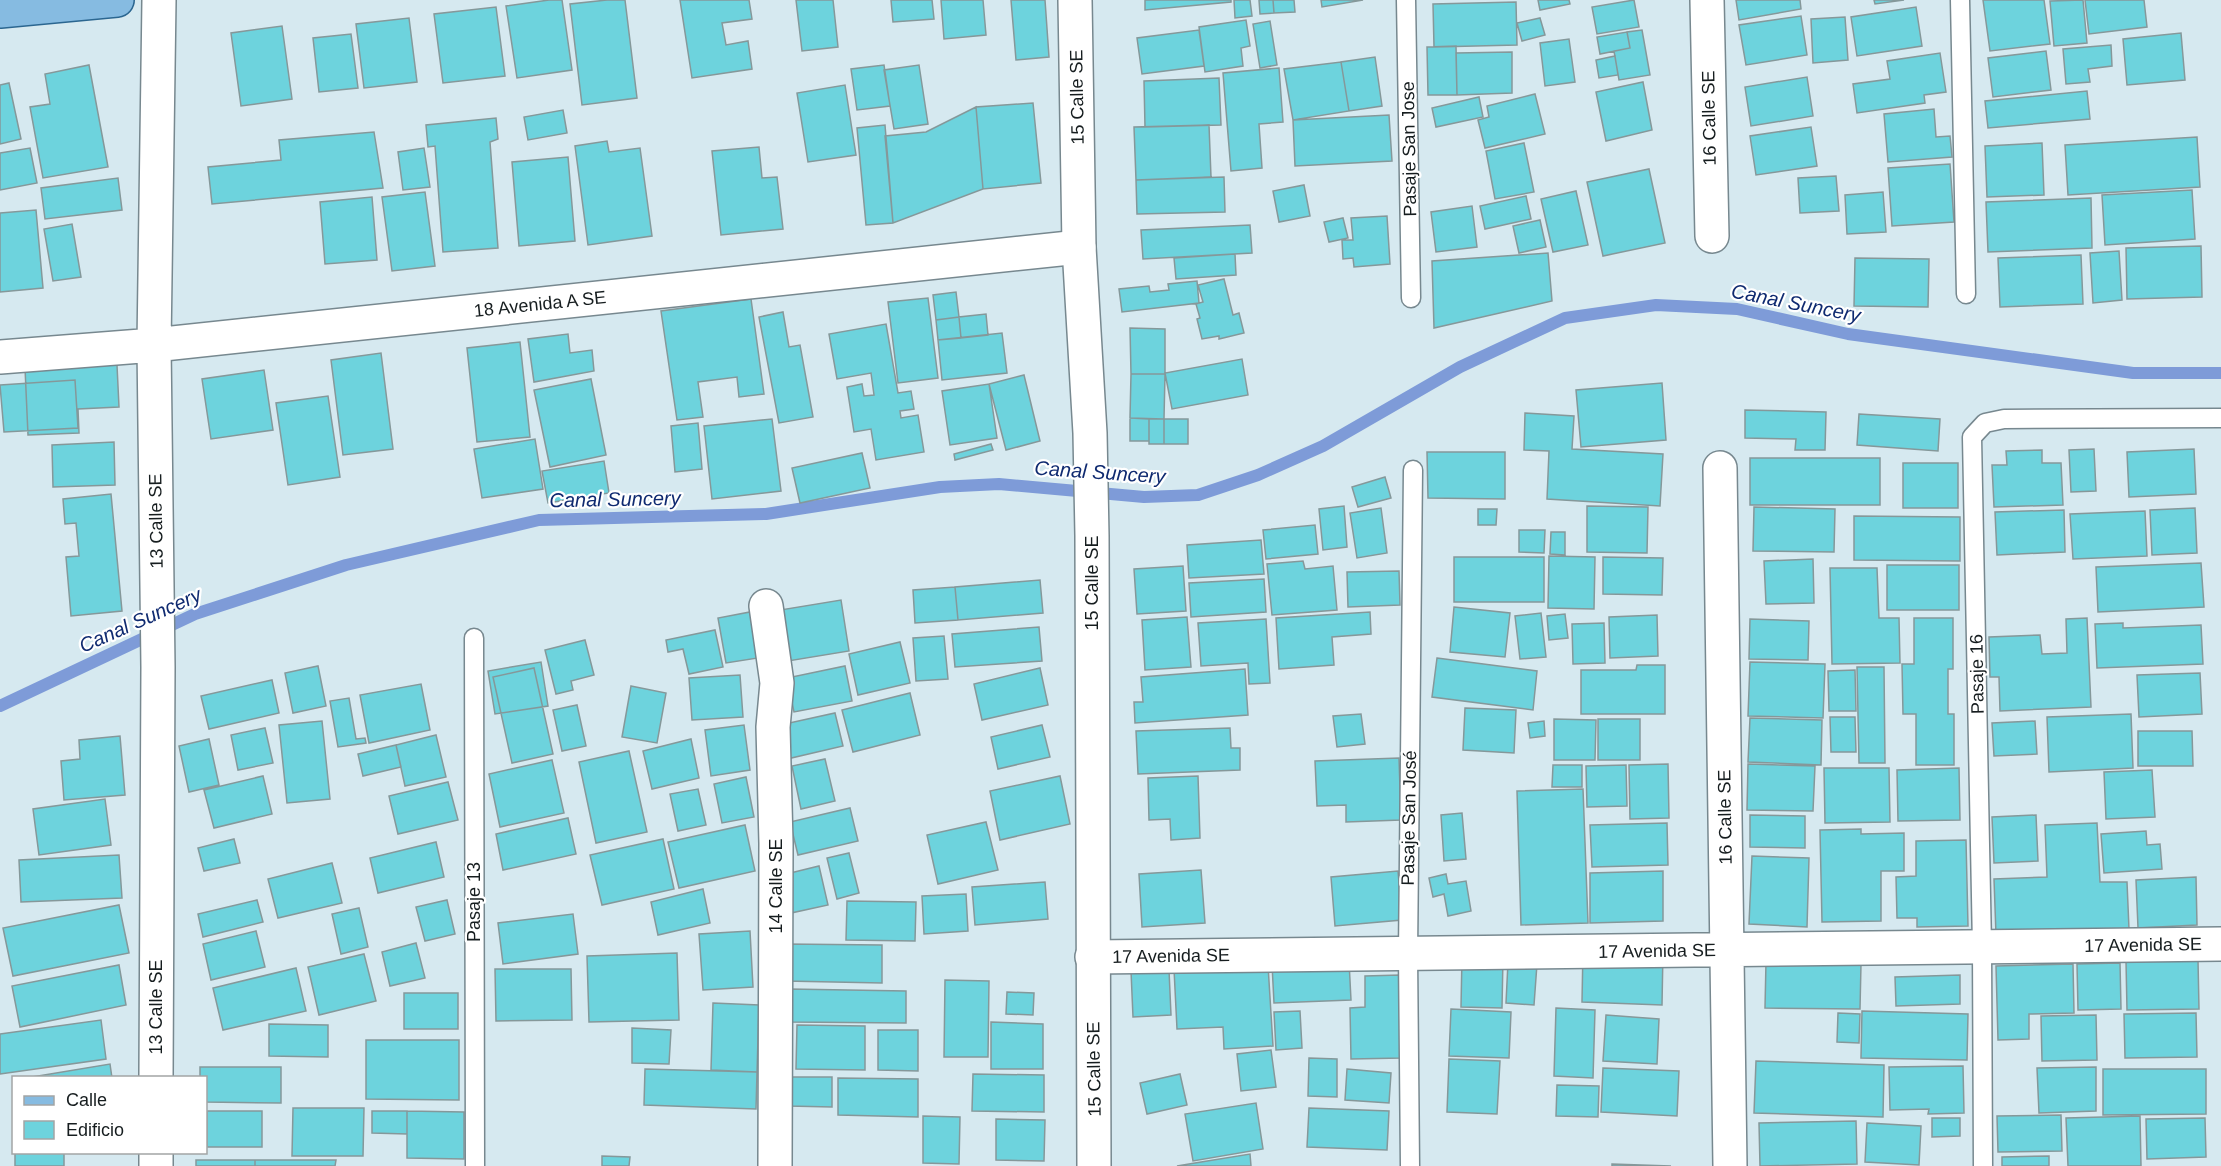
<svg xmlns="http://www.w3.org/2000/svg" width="2221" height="1166" font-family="Helvetica,sans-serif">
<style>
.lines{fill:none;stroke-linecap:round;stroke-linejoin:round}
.stream{stroke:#7e9bd8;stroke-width:12}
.building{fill:#6dd3dd;stroke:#85989a;stroke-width:1.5}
.service-casing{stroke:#77888f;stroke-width:21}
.minor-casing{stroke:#77888f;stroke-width:36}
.tertiary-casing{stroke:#77888f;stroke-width:36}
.primary-casing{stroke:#2b6690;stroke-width:36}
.service{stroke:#fff;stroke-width:18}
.minor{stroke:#fff;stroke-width:33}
.tertiary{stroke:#fff;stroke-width:33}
.primary{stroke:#86bbe1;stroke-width:33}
.labels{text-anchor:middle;stroke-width:4.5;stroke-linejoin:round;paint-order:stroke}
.street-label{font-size:18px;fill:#161d1f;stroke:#fff}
.water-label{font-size:20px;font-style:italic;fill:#0f2a70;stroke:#fff}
</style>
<rect width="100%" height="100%" fill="#d6e9f0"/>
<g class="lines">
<path class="stream" d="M0,706L195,614L346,565L539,520L766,514L940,487L999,484L1144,497L1198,495L1258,475L1323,446L1460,367L1565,318L1656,305L1737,309L1848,334L2133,373H2221"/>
</g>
<path class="building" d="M549,0H562L572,70L517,78L506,6Z
M607,0H625L637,98L582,105L570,4Z
M680,0H749L752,19L722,23L726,45L748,41L752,69L692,78Z
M796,0H833L838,47L802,51Z
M891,0H932L934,19L893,22Z
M941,0H983L986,35L944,39Z
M1011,0H1045L1049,57L1016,60Z
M1145,0H1231V2L1145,10Z
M1234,0H1250L1252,16L1235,18Z
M1259,0H1273L1274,13L1260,14Z
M1273,0H1294L1295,12L1274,13Z
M1321,0H1363L1322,7Z
M1538,0H1569L1570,4L1540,10Z
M1634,0L1639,27L1597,34L1592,7Z
M1736,0H1800L1801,9L1739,20Z
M1874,0H1904L1875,4Z
M1983,0H2044L2050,44L1990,51Z
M2083,0L2087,43L2054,46L2050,1Z
M2085,0H2144L2147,27L2089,34Z
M1516,2L1517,45L1434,47L1433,4Z
M496,7L505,76L443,83L434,14Z
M1916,7L1922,46L1857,56L1851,17Z
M1801,16L1807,55L1746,65L1739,25Z
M1845,17L1848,60L1813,63L1811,19Z
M409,18L417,82L364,88L356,24Z
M1540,18L1545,35L1522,41L1517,23Z
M1246,20L1250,46L1241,48L1243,66L1205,72L1199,27Z
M1270,21L1277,65L1260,68L1253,24Z
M282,26L292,99L241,106L231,33Z
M1199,30L1204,66L1142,74L1137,38Z
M1642,30L1650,75L1619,80L1614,51L1630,48L1627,32Z
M1627,32L1630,48L1600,54L1597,37Z
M2181,33L2185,80L2127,85L2123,39Z
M351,34L358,88L319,92L313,38Z
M1569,39L1575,82L1545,86L1540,43Z
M2111,45L2112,66L2088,69L2090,82L2066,84L2063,49Z
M1456,46L1457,95H1428L1427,47Z
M2046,51L2051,90L1993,97L1988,58Z
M1512,52V93L1457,95L1456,53Z
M1940,53L1946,92L1924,95L1925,103L1857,113L1853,84L1890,79L1887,61Z
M1615,56L1618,75L1599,78L1596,60Z
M1375,57L1382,106L1349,111L1341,62Z
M1341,62L1349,111L1293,120L1284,69Z
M89,65L108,167L43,178L30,107L50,104L45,74Z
M884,65L890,106L857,110L851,69Z
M919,65L928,124L894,129L884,70Z
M1279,68L1283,122L1259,124L1262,168L1231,171L1223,73Z
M1807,77L1813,116L1751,126L1745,87Z
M1219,78L1221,125L1145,127L1144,81Z
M1643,82L1652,130L1606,141L1596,92Z
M9,83L21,139L0,144V85Z
M845,85L856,155L808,162L797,93Z
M2087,91L2090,119L1988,128L1985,101Z
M1535,94L1545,134L1485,148L1478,120L1489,117L1487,106Z
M1479,97L1483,117L1436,127L1432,108Z
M1033,103L1041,183L983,189L976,107Z
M976,107L983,189L893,223L885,136L926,132Z
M1934,109L1936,137L1950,136L1952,157L1888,162L1884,114Z
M563,110L567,133L528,140L524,117Z
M1389,115L1392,161L1295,166L1293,120Z
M496,118L498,139L490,142L498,248L443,252L435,146L428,147L426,125Z
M885,125L893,223L866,225L857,128Z
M1209,125L1211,177L1136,180L1134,127Z
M1811,127L1817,166L1756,175L1750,136Z
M374,132L383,188L212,204L208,167L281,160L279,140Z
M2197,137L2200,187L2068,195L2065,145Z
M607,141L609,152L640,148L652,236L588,245L575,146Z
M1524,143L1534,192L1495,199L1486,151Z
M2042,143L2044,195L1987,197L1985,146Z
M759,147L762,178L777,177L783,229L721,235L712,151Z
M30,148L37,183L0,190V153Z
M424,148L430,187L403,190L398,152Z
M568,157L575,241L519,246L512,162Z
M1950,164L1954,222L1892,226L1888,168Z
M1649,169L1665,243L1603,256L1587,182Z
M1836,176L1839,211L1800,213L1798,178Z
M1224,177L1225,212L1137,214L1136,180Z
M118,178L122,210L45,219L41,188Z
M1304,185L1310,216L1279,222L1273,191Z
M2192,190L2195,239L2105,245L2102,195Z
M1576,191L1588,245L1553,252L1541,199Z
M425,192L435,266L392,271L382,197Z
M1883,192L1886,232L1847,234L1845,195Z
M1526,196L1531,219L1485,229L1480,206Z
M372,197L377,260L325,264L320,202Z
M2091,198L2092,248L1988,252L1986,202Z
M1472,206L1477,247L1436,252L1431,212Z
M36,210L43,288L0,292V213Z
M1387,216L1390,264L1354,267L1353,258L1343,259L1342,240H1353L1351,218Z
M1343,218L1348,238L1329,242L1324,222Z
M1540,220L1546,247L1519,253L1513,226Z
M72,224L81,277L53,281L44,229Z
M1250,225L1252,253L1143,259L1141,230Z
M2201,246L2202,297L2127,299L2126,248Z
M2119,251L2122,300L2093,303L2090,253Z
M1548,253L1552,301L1434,328L1432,261Z
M1235,254L1236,275L1176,279L1174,258Z
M2081,255L2083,304L2000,307L1998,258Z
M1855,258L1929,259L1928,307L1854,306Z
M1224,279L1233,315L1239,313L1244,333L1219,339V336L1202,339L1197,319L1200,318L1196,304L1203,302L1198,285Z
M1197,281L1199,303L1122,312L1119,289L1149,286L1150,292L1169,290L1168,284Z
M956,292L959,317L936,320L933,295Z
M928,298L938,378L898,383L888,302Z
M751,299L764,394L739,397L737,377L698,382L703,417L677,420L661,311Z
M783,312L789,347L800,345L813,417L779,423L759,317Z
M986,314L988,335L961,338L959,317Z
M959,317L961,338L938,340L936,320Z
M886,324L898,393L911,391L914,409L900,411L901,418L918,415L924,452L876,460L871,429L854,432L847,387L862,384L864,396L874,395L871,373L837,379L829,334Z
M1130,328L1165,329V374H1131Z
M1002,333L1007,373L942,380L938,340Z
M568,334L570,353L592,350L594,371L534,382L528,339Z
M520,342L530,437L477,442L467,348Z
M381,353L393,449L343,455L331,360Z
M1242,359L1248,395L1172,409L1165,373Z
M117,365L119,407L78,409L79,433L28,435L25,368Z
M264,370L273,430L211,439L202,379Z
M1131,374H1165L1164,419L1130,418Z
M1024,375L1040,441L1006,450L989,384Z
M591,379L606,455L550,467L534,390Z
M75,380L78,428L4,432L0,385Z
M1662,383L1666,440L1581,447L1576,390Z
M989,384L997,438L950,445L942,391Z
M328,396L340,477L288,485L276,403Z
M1745,410L1826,412L1825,450H1795L1796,439L1745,438Z
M1525,413L1574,416L1572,449L1663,454L1660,506L1547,499L1549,451L1524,450Z
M1859,414L1940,419L1938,451L1857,445Z
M1130,418L1149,419V441H1130Z
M772,419L781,491L712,499L704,426Z
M1149,419H1164V444H1149Z
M1164,419H1188V444H1164Z
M698,423L702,469L675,472L671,426Z
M535,439L543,489L482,498L474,449Z
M114,442L115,485L53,487L52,445Z
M991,444L993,450L955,460L954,454Z
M2094,449L2096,491L2071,492L2069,450Z
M2194,449L2196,494L2129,497L2127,452Z
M2042,450V463H2061L2063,505L1994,507L1992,465H2007L2006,451Z
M1427,452H1505V499L1428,498Z
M862,453L870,488L800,503L792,468Z
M1750,458H1880V505H1750Z
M604,461L609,493L548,503L542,471Z
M1903,463H1958V508H1903Z
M1385,477L1391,498L1358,507L1352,487Z
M111,494L122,611L71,616L66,557L79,556L76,523L65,524L63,499Z
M1344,506L1347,547L1323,550L1319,509Z
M1587,506L1648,507L1647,553L1587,552Z
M1754,507L1835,509L1834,552L1753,551Z
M1381,508L1387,553L1357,558L1350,513Z
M2195,508L2197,553L2152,555L2150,510Z
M1478,509H1497L1496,525H1478Z
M2064,510L2065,552L1997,555L1995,512Z
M2145,511L2147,556L2073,559L2070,514Z
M1854,516L1960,517V561L1854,560Z
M1315,525L1318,554L1266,559L1263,530Z
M1519,530H1545L1544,553L1519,552Z
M1551,532H1565V555L1550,554Z
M1261,540L1264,574L1189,578L1187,545Z
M1549,556L1595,557L1594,609L1548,608Z
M1454,557H1544V602H1454Z
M1603,557L1663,558L1662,595L1603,594Z
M1813,559L1814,603L1766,604L1764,561Z
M1303,561L1305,569L1333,566L1337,610L1272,615L1267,564Z
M2201,563L2204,607L2098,612L2096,567Z
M1887,565H1959V610H1887Z
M1183,566L1186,611L1137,614L1134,569Z
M1830,568H1877L1879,618H1899L1900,663L1832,664Z
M1399,571L1400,605L1348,607L1347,572Z
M1264,579L1266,612L1191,617L1189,583Z
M1040,580L1043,613L958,620L955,587Z
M955,587L958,620L915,623L913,590Z
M841,600L849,651L782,662L774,611Z
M1454,607L1510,613L1505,657L1450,652Z
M750,612L758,658L726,663L718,618Z
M1370,612L1371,634L1332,637L1334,665L1279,669L1276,618Z
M1541,613L1546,657L1520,659L1515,616Z
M1565,614L1568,638L1549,640L1547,616Z
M1657,615L1658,656L1610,658L1609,617Z
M1187,617L1191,667L1145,670L1142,620Z
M1914,618H1953V669H1948V714H1954V765H1916V714H1903L1902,664H1914Z
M2087,618L2091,707L2000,711L1999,677H1990L1989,637L2040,635L2042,654L2067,653L2066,619Z
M1266,619L1270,683L1249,684L1248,663L1201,666L1198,623Z
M1750,619L1809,621L1808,660L1749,659Z
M1604,623L1605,663L1573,664L1572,624Z
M2123,623V628L2201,625L2203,664L2097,668L2095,624Z
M1039,627L1042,661L955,667L952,634Z
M715,630L723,667L689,674L683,649L668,652L666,640Z
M944,636L948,679L916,681L913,638Z
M585,640L594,675L571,681L573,690L556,694L545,650Z
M900,642L910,683L858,695L849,654Z
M1437,658L1537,671L1533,710L1432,697Z
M541,662L548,706L495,714L488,671Z
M1750,662L1825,664L1823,718L1748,716Z
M1637,665H1665V714H1581V670H1636Z
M318,666L326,706L293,713L285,673Z
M845,666L852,701L794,712L787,678Z
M1857,667H1884L1885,763H1859Z
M534,668L553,754L512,763L493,677Z
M1040,668L1048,705L982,720L974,684Z
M1245,669L1248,715L1135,723L1134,702H1143L1141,677Z
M1855,670L1856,711H1829L1828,671Z
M2200,673L2202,714L2139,717L2137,675Z
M740,675L743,717L692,720L689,678Z
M272,680L279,713L209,729L201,696Z
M421,684L430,730L369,743L360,695Z
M631,686L666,693L657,743L622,737Z
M910,693L920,735L853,752L842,710Z
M349,698L356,739L365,738L366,743L338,747L330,701Z
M577,705L586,746L562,751L553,710Z
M1465,708L1516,710L1514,753L1463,750Z
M835,713L843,746L787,759L780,725Z
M1361,714L1365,744L1337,747L1333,716Z
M2131,714L2133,768L2049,772L2047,717Z
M1830,717H1855L1856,752H1831Z
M1750,718L1822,720L1821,765L1748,762Z
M1554,719L1596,720L1595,760H1554Z
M1598,719H1640V760H1598Z
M322,721L330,799L287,803L279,725Z
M1544,721L1545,736L1530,738L1528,723Z
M2035,721L2037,754L1994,756L1992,723Z
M744,725L750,770L711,776L705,730Z
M1042,725L1050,757L998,769L991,737Z
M265,728L273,763L238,770L231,735Z
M1230,728L1231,748H1240V770L1138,774L1136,731Z
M2138,731H2192L2193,766H2138Z
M436,735L446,777L405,786L396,745Z
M120,736L125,795L64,800L61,761L80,759L79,740Z
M209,739L219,785L189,792L179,746Z
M691,739L699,778L652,789L643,751Z
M396,745L401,767L363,776L358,754Z
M629,751L647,832L596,843L579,762Z
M1399,758L1401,820L1346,822V805L1317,806L1315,761Z
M825,759L835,801L801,809L792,766Z
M552,760L564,813L500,827L489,774Z
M1668,764L1669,818L1630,819L1629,765Z
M1748,764L1815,766L1813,811L1747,810Z
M1553,765H1582V787H1552Z
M1626,765L1627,806L1587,807L1586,766Z
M1824,768H1889L1890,822L1825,823Z
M1959,768L1960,820L1898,821L1897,770Z
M2152,770L2155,817L2106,819L2104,772Z
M263,776L272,814L214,828L204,790Z
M1060,776L1070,824L1000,840L990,791Z
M1198,776L1200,838L1171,840L1170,819L1149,820L1148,778Z
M746,777L754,817L722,823L714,784Z
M448,782L458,820L398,834L389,796Z
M698,789L706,825L678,831L670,794Z
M1583,789L1588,923L1521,925L1517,791Z
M105,799L111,845L39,855L33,809Z
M850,808L858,841L798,855L790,822Z
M1462,813L1466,859L1444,861L1441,815Z
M1750,815L1805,816V848L1750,847Z
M2036,815L2038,861L1994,863L1992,817Z
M568,818L576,854L503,870L496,834Z
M986,822L998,870L938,884L927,835Z
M1667,823L1668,865L1592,867L1590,825Z
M2097,823L2100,882H2127L2129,929L1996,935L1994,879L2047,877L2045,825Z
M745,825L755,871L679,888L668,842Z
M1861,829V834L1904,833V871H1881V921L1822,922L1820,830Z
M2146,831L2147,845L2160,844L2162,869L2104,873L2101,834Z
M234,839L240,863L204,871L198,848Z
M663,839L674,889L602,905L590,855Z
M1966,840L1968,926L1917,927V918H1897L1896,877L1916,876V841Z
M436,842L444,877L378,893L370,858Z
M849,853L859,893L837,899L827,858Z
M119,855L122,898L21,902L19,860Z
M1752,856L1809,858L1807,927L1749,924Z
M332,863L342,903L278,918L268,879Z
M819,866L828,905L791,913L782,875Z
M1201,870L1205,923L1142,927L1139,874Z
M1398,871L1402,920L1335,926L1331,877Z
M1663,871V921L1590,923V873Z
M1446,874L1448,884L1466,881L1471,911L1448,916L1444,894L1433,897L1429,878Z
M2196,877L2197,925L2138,928L2136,880Z
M1045,882L1048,919L975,925L972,887Z
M703,889L710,923L658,935L651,902Z
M966,894L968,931L924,934L922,896Z
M257,900L263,922L203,937L198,914Z
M447,900L455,934L425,941L416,907Z
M847,901L916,902L915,941L846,940Z
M119,905L129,953L13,976L3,928Z
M359,908L368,947L341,954L332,914Z
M573,914L578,954L503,964L498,923Z
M256,931L265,967L211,980L203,944Z
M750,931L753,987L703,990L699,934Z
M416,943L425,978L390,986L382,952Z
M785,944L882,945V983L785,981Z
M1583,948L1663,951L1662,1005L1582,1002Z
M677,953L679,1020L589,1022L587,956Z
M364,954L376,1001L319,1015L308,967Z
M1462,956L1503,957L1502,1008L1461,1007Z
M2198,960L2199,1009L2127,1010L2126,961Z
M1349,961L1351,1000L1274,1003L1272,964Z
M1508,962L1537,964L1534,1005L1506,1003Z
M1766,962L1861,964L1860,1009L1765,1008Z
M2120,963L2121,1009L2078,1010L2077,964Z
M2073,964L2074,1013L2029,1014V1039L1998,1040L1996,966Z
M119,965L126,1005L20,1027L12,986Z
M1268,965L1273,1046L1224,1049L1223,1027L1177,1029L1174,969Z
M296,968L306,1011L223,1030L213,988Z
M495,969H571L572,1020L496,1021Z
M1169,970L1171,1015L1133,1017L1131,971Z
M1400,975L1402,1058L1351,1059L1350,1008L1365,1007V976Z
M1960,975V1004L1896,1006L1895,977Z
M945,980L989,981L988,1057H944Z
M789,989L906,991V1023L789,1022Z
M1007,992L1034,993L1033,1015L1006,1014Z
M404,993H458V1029H404Z
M713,1003L759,1005L757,1072L711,1070Z
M1556,1008L1595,1010L1593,1078L1554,1076Z
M1451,1009L1511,1012L1509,1058L1449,1056Z
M1300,1011L1302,1048L1276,1050L1274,1012Z
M1862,1011L1968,1014L1967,1060L1861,1058Z
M1838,1013L1860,1014L1859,1043L1837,1042Z
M2196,1013L2197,1057L2125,1058L2124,1014Z
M1606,1015L1659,1019L1657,1064L1603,1061Z
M2096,1015L2097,1060L2042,1061L2041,1016Z
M101,1020L106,1059L0,1074V1034Z
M991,1022L1043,1024V1069H991Z
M269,1024L328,1025V1057L269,1056Z
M797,1025L865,1026V1070L796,1069Z
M632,1028L671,1030L669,1064L632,1063Z
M878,1030H918V1071L878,1070Z
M366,1040H459V1100L366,1099Z
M1271,1050L1276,1087L1241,1091L1237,1054Z
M1309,1058L1337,1059V1097L1308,1096Z
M1449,1059L1500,1061L1497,1114L1447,1112Z
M1756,1061L1884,1065L1883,1117L1754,1113Z
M110,1064L112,1078H26Z
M1963,1066L1964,1113L1928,1114L1929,1109L1890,1110L1889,1067Z
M200,1067H281V1103L206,1102V1078H200Z
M2096,1067V1111L2039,1113L2037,1068Z
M1603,1068L1679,1071L1677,1116L1601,1112Z
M645,1069L757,1072L756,1109L644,1105Z
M1347,1069L1391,1073L1389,1103L1345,1100Z
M2103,1069H2206V1114L2103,1115Z
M973,1074L1044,1075V1112L972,1111Z
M1180,1074L1187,1105L1147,1114L1140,1083Z
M789,1077H832V1107L788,1106Z
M838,1078L918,1079V1117L838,1115Z
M1557,1085L1599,1086L1598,1117L1556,1116Z
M1256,1103L1263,1149L1193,1161L1185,1114Z
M293,1108H364L363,1156H292Z
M1309,1108L1389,1111L1387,1150L1307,1147Z
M207,1111H262V1147H207Z
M372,1111H407V1134L372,1133Z
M407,1111L464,1112V1159L407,1158Z
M2061,1115L2062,1151L1998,1152L1997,1116Z
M923,1116L960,1117L959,1164L923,1163Z
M2140,1116L2141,1166H2068L2066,1118Z
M1932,1118H1960V1136L1932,1137Z
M2205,1118L2206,1157L2147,1159L2146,1119Z
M996,1119L1045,1120L1044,1161L996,1160Z
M1856,1121L1857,1164L1760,1166L1759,1123Z
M1867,1123L1921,1126L1919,1165L1865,1162Z
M15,1153H64V1166H15Z
M1250,1154L1251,1166H1177L1195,1163Z
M602,1156L630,1157L629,1166H602Z
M2049,1156V1166H2002V1157Z
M196,1160H255V1166H196Z
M255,1160H336L335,1166H255Z
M1612,1164L1671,1166H1612Z"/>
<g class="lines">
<defs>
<path id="service" d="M1406,0L1411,298
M1960,0L1966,294
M474,638L475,1166
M1410,1166L1408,954L1413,470
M1983,1166L1982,947L1972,437L1985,423L2004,419L2221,418"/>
<path id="minor" d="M1707,0L1712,236
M0,357L154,345L1079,247
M1720,468L1730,1166
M766,606L777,683L773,727L776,843L775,1166
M1092,957L2221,944
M156,1078L158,667L154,345L159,0
M156,1166V1152"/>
<path id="tertiary" d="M1075,0L1079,247L1090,433L1092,536L1094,1166"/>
<path id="primary" d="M0,11L117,0"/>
</defs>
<use href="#service" class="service-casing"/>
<use href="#minor" class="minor-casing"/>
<use href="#tertiary" class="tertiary-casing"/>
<use href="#primary" class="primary-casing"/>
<use href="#service" class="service"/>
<use href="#minor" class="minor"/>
<use href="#tertiary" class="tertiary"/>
<use href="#primary" class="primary"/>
</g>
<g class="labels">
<g class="street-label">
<text transform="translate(1077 97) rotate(-91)" y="6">15 Calle SE</text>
<text transform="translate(1709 118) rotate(-91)" y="6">16 Calle SE</text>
<text transform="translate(1409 149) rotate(-91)" y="6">Pasaje San Jose</text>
<text transform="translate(540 304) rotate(-6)" y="6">18 Avenida A SE</text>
<text transform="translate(156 521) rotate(-91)" y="6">13 Calle SE</text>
<text transform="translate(1092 583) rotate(-90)" y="6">15 Calle SE</text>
<text transform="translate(1977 674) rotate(-91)" y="6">Pasaje 16</text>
<text transform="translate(1725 817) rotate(-91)" y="6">16 Calle SE</text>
<text transform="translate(1409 818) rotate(-89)" y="6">Pasaje San José</text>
<text transform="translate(776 886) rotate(-90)" y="6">14 Calle SE</text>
<text transform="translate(474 902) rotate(-90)" y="6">Pasaje 13</text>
<text transform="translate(2143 945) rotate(-1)" y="6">17 Avenida SE</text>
<text transform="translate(1657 951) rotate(-1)" y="6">17 Avenida SE</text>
<text transform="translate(1171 956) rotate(-1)" y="6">17 Avenida SE</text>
<text transform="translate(156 1007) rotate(-90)" y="6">13 Calle SE</text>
<text transform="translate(1094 1069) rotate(-91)" y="6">15 Calle SE</text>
</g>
<g class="water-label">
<text transform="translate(1796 303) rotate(11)" y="7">Canal Suncery</text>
<text transform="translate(1100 472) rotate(4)" y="7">Canal Suncery</text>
<text transform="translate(615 499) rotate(-1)" y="7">Canal Suncery</text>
<text transform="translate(140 620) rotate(-24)" y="7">Canal Suncery</text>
</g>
</g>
<rect x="12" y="1076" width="195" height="78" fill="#ffffff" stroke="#a2a5a5" stroke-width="1.5"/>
<rect x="24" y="1096" width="30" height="9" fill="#86bbe1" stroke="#a2a5a5" stroke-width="1.5"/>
<text x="66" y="1106" font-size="18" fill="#161d1f">Calle</text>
<rect x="24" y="1121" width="30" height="18" fill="#6dd3dd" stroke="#a2a5a5" stroke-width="1.5"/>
<text x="66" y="1136" font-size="18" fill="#161d1f">Edificio</text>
</svg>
